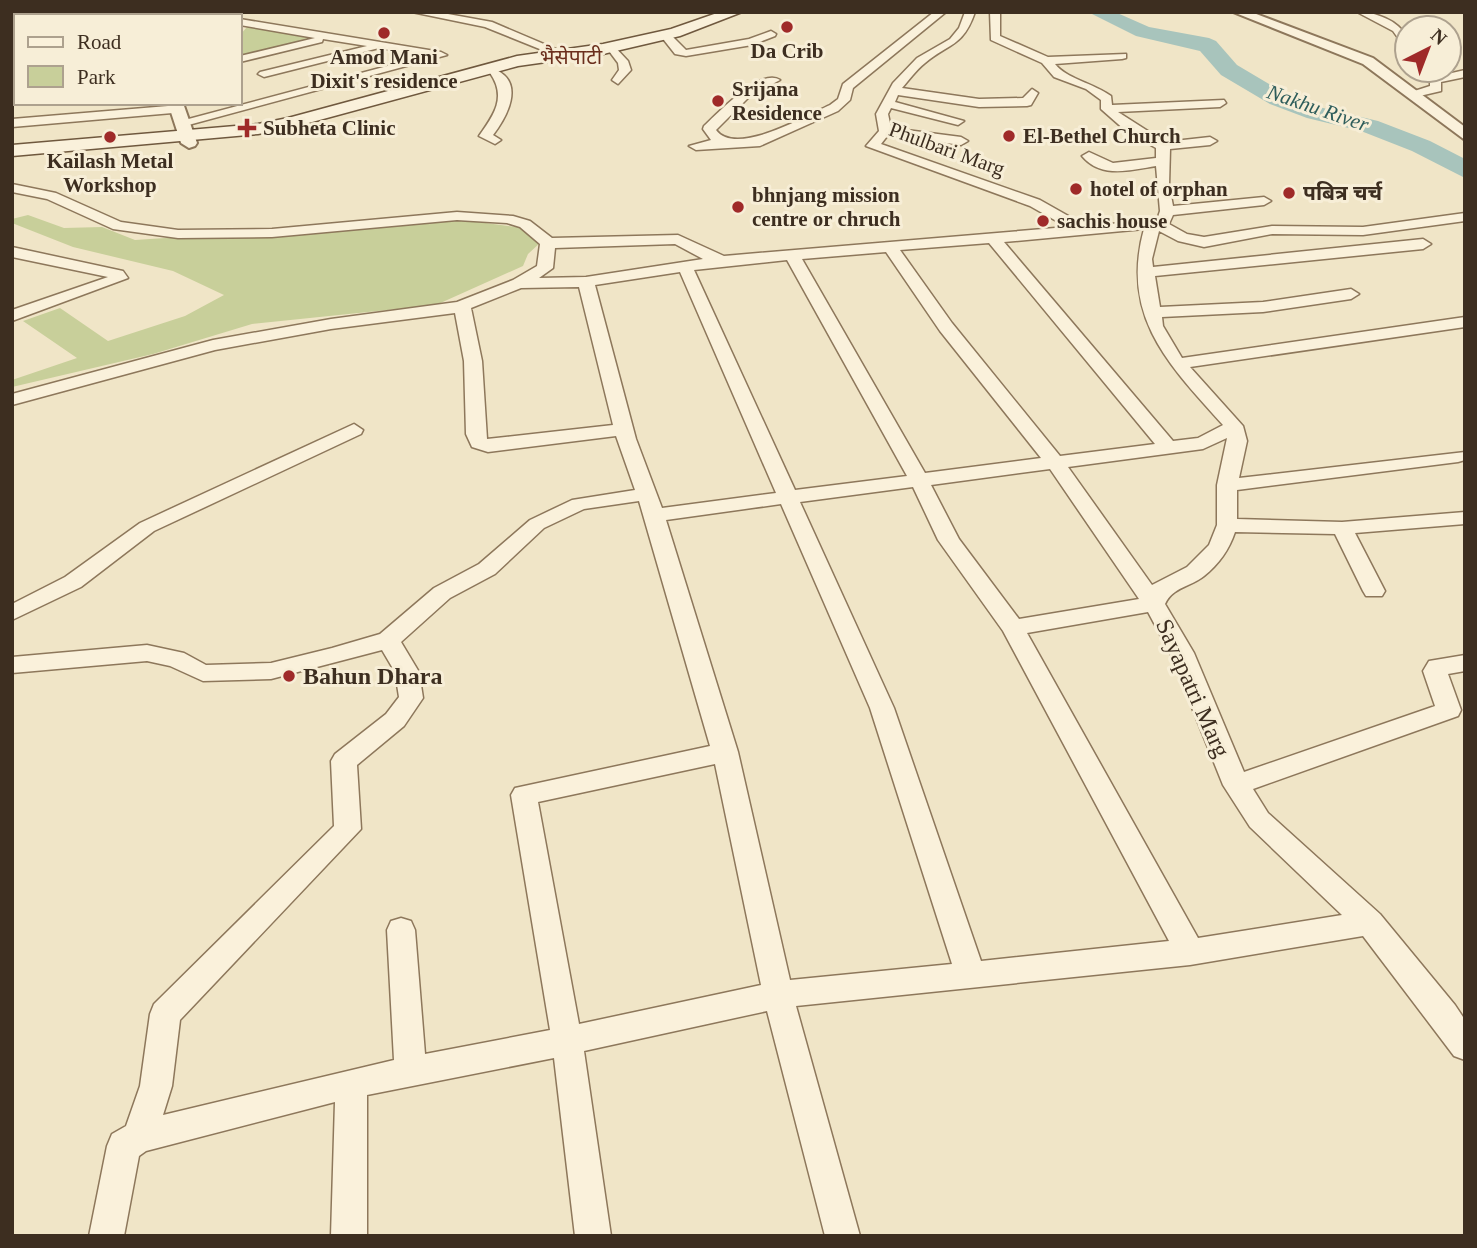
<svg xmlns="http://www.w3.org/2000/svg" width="1477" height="1248" font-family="'Times New Roman','Noto Sans Devanagari',serif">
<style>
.green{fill:#c8cf9a}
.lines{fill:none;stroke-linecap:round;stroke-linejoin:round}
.river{fill:#a8c4bc;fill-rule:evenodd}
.minor-casing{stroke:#8d775b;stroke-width:3}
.tertiary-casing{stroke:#8d775b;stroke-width:4}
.secondary-casing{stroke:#6f583e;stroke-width:3}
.minor{fill:#faf1db;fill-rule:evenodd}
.tertiary{fill:#faf1db;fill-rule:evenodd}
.secondary{fill:#faf1db;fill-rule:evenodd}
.poi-dot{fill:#9f2a29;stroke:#f7eed7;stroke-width:2.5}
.labels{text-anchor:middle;stroke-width:6;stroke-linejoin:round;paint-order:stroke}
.far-poi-label{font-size:21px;font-weight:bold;fill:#3d2e20;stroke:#f7eed7;text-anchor:start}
.far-neighbourhood-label{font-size:21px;fill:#6b2f1d;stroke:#f7eed7}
.far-water-label{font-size:21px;font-style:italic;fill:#2e5d5b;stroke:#f7eed7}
.far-street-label{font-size:21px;fill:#3d2e20;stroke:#f7eed7}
.poi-label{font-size:24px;font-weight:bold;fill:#3d2e20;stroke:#f7eed7;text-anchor:start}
.street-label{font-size:24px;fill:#3d2e20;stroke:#f7eed7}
</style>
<rect width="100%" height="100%" fill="#f0e5c7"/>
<path class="green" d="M247,27H252L314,39L240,57V35Z
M28,215L64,228L102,227L135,240L456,219L524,228L541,242L528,254L523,266L436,305L252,324L153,354L12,387V380L77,358L23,321L60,308L108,341L185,316L224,295L173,271L73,247L12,223V219Z"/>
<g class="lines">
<path class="river" d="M1088,12H1115L1149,27L1209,38L1216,41L1237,65L1286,94L1323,108L1378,121L1430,141L1465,159V178L1412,151L1361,131L1307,118L1270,104L1221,75L1200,51L1136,36Z"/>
<defs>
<path id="minor" d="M25,12L12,21L13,12Z
M100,12H111L108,16H97Z
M176,12H198L206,16H184Z
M412,12H437L492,22L572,56L562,58L485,27Z
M934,12H946L853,88L850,100L838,111L760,146L696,150L689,146L711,140L703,129L704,126C718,113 761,67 780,80L750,96L716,130C736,157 805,116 830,105L838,99L843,84Z
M965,12H975C963,47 949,43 925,63C916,70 909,80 902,88L979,99L1023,98L1032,89L1038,93L1031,105L1027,106L979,107L898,95L895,102L964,121L958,125L891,108L888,114L891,128L961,137L968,141L961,145L888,135L881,144L1040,200L1086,226L1157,220L1160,211L1156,166C1131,170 1101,179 1082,156L1089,152L1113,163L1156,158V148L1126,131L1101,109V100L1086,89L1054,77L1042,63L991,40L990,12H1000V36L1048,57L1126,54V58L1122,59L1055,64C1067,79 1093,83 1111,96L1112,105L1224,100L1226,103L1220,107L1118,112L1165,142L1210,137L1217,141L1210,145L1170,149L1169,185L1173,206L1264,197L1271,201L1264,205L1173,215L1169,224L1187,234L1204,237L1272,226L1363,227L1465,213V221L1363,235L1272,234L1204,247L1178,241L1159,231L1152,259L1153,267L1423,239L1431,244L1423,249L1155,276L1160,307L1263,302L1351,289L1359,294L1351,299L1263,312L1162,317L1163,326L1182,358L1465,317V327L1190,367L1243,426L1247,441L1239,478L1465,452V460L1458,462L1237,490V519L1342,522L1465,512V524L1355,533L1385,591L1382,596H1366L1363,591L1335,534L1235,532C1229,550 1219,564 1204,576C1190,587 1173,587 1165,604L1194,653L1244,772L1435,706L1423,671L1429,661L1465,655V671L1448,674L1461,710L1458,716L1253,789L1268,813L1380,914L1455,1005L1465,1020V1060L1454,1056L1363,936L1190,965L796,1006L860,1236H825L767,1011L584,1051L611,1236H575L554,1058L367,1095V1236H331L335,1102L146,1151L139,1156L124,1236H89L107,1146L112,1134L126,1126L140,1086L150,1014L154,1004L334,826L331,761L335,754L386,714L399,697L395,672L382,650L271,679L203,681L170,666L147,661L12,673V657L147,645L184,653L206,665L271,663L332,648L380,634L434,588L479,564L530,520L572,500L635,490L616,436L488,452L472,447L466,434L464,361L455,313L331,329L215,350L12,405V394L213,340L331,319L457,302L513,280L537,266L540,244L520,227L507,223L457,220L272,237L178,238L113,229L47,199L12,192V184L56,193L121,222L178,230L272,229L457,212L513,216L530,221L552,238L678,235L724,256L1067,227L1030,206L866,146L879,131L876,114L893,83L917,58L950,39L959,28ZM1144,229C1120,316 1168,364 1223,425L1198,438L1173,441L1004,242ZM989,243L1155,444L1060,456L952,323L900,250ZM675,244L703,259L586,277L539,278L553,268L555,248ZM886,252L940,331L1041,458L925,473L802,259ZM787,260L907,476L795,490L694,270ZM680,272L776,493L662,508L636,439L595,285ZM579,287L613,425L487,439L482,361L471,308L521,288ZM1227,438L1217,485V525L1209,545L1187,567L1152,585L1068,467L1203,449ZM1050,469L1139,599L1019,619L959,539L931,485ZM913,487L938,540L1003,631L1169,941L981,961L894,708L800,502ZM639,501L710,746L515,788L511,795L550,1030L425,1054L415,930L411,921L401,918L391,921L387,930L394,1060L163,1115L172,1086L180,1020L361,829L357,765L404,726L423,698L419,672L401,642L450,598L495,574L544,528L584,509ZM781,504L870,708L952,964L790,980L738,752L666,520ZM1148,612L1170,653L1223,785L1250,827L1342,915L1198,938L1027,633ZM715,764L761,985L579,1024L538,802Z
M1357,12C1375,12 1398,20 1407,37L1398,38L1393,31Z
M240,19L441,52L447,55L181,127V121L425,56L379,48L264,77L258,74L260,72L367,46L323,39L322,42L240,62V56L315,38L240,25Z
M771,31L776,34L775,36L752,45L686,56L675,54L660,35L669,33L686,50L749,39Z
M16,36V42L12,43V37Z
M612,44L628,61L631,70L618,84L612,80L619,70L618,63L606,47Z
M496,70C525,83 507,117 493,135L501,140L495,144L479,136C494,115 507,97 490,73Z
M1465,70V77L1441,82V91L1411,98L1405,94L1430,86V78Z
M16,87V97L12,98V88Z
M180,105L184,106V112L12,127V119Z
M12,247L123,271L128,278L12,321V310L108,277L12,257Z
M354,424L363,430L361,434L154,531L81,587L12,620V604L65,577L140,523Z"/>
<path id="tertiary" d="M1233,12H1251L1373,58L1465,127V140L1363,64Z
M12,65H16V73H12Z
M168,103H183L197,143L195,146L189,148L181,143Z"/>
<path id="secondary" d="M720,12H742L680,36L603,54L518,66L290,128L258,134L12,156V145L258,124L288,118L517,56L603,44L671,29Z"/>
</defs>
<use href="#minor" class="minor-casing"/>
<use href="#tertiary" class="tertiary-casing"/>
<use href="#secondary" class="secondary-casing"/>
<use href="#minor" class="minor"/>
<use href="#tertiary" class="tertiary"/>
<use href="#secondary" class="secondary"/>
</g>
<g class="poi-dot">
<circle cx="787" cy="27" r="7"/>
<circle cx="384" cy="33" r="7"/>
<circle cx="718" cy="101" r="7"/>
<path d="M243.5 117.5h7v7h7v7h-7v7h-7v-7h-7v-7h7z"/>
<circle cx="1009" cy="136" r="7"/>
<circle cx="110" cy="137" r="7"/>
<circle cx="1076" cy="189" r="7"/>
<circle cx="1289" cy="193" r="7"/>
<circle cx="738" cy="207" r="7"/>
<circle cx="1043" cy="221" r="7"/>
<circle cx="289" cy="676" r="7"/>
</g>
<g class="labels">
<g class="far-poi-label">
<text x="787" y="58" text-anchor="middle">Da Crib</text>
<text x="384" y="64" text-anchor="middle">Amod Mani<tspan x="384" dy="24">Dixit's residence</tspan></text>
<text x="732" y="96">Srijana<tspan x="732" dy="24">Residence</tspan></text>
<text x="263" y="135">Subheta Clinic</text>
<text x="1023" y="143">El-Bethel Church</text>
<text x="110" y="168" text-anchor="middle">Kailash Metal<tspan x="110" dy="24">Workshop</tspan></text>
<text x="1090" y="196">hotel of orphan</text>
<text x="1303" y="200">पबित्र चर्च</text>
<text x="752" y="202">bhnjang mission<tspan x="752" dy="24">centre or chruch</tspan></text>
<text x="1057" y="228">sachis house</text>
</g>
<g class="far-neighbourhood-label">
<text x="571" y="64">भैसेपाटी</text>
</g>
<g class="far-water-label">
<text transform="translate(1318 108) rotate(19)" y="7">Nakhu River</text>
</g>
<g class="far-street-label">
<text transform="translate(947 149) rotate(20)" y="7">Phulbari Marg</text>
</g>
<g class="poi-label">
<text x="303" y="684">Bahun Dhara</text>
</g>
<g class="street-label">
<text transform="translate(1193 688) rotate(66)" y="8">Sayapatri Marg</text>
</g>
</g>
<rect width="1477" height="1248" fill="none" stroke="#3d2e20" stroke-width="28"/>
<rect x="14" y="14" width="228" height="91" fill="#f7eed7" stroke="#ada18e" stroke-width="2"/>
<rect x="28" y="37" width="35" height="10" fill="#faf1db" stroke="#ada18e" stroke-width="2"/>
<text x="77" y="49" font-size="21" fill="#3d2e20">Road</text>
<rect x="28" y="66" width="35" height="21" fill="#c8cf9a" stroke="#ada18e" stroke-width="2"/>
<text x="77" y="84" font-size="21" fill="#3d2e20">Park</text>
<g transform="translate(1428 49) rotate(42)"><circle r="33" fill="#f7eed7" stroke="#ada18e" stroke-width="2"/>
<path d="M0-5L12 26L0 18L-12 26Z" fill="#9f2a29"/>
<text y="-10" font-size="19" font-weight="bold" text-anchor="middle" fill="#3d2e20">N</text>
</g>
</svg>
